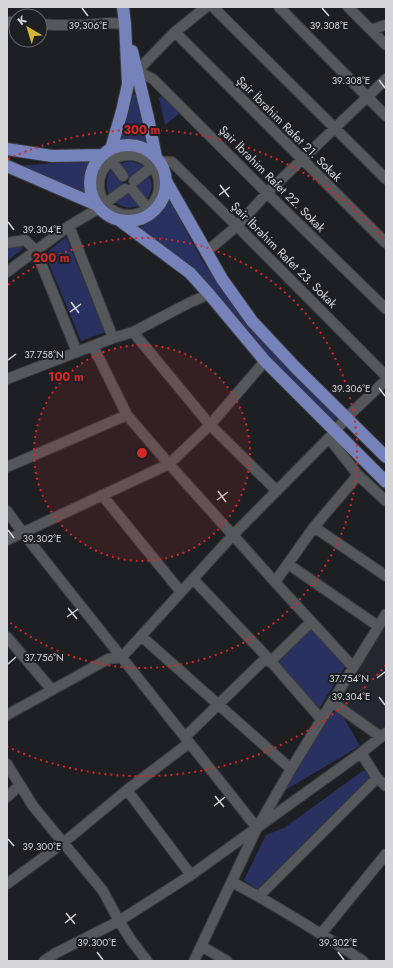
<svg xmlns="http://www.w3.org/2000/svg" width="393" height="968" font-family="Jost,sans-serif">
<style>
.built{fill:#252730}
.green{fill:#293161}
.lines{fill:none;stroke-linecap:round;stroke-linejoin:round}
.minor-casing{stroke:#393a3d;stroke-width:12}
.major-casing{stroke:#393a3d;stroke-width:14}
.minor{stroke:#56575b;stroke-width:10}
.major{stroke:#7682ba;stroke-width:12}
.ticks{fill:none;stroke:#d5d5d8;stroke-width:1.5}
.ring{fill:none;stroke:#d62828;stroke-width:2;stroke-dasharray:2 4}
.labels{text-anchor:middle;stroke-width:4;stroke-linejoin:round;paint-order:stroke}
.street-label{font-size:12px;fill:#d5d5d8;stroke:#1e1f23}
.ticks-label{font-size:10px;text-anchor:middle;fill:#d5d5d8;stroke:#1e1f23;stroke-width:4;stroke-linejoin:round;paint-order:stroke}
.centre{fill:#d62828;stroke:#1e1f23;stroke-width:2}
.ring-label{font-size:12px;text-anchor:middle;font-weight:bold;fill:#d62828;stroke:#1e1f23;stroke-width:4;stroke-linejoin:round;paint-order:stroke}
</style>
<rect width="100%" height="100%" fill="#1e1f23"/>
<path class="built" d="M386,625V727L379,732L338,702Z"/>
<path class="green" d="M136,94L151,146C140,142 130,142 119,142L133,95Z
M163,95L178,111L179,114L165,125L159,98Z
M92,160C87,174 84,183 87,198L23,169L26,165H29Z
M130,161L142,165L146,168L130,180L118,165L125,162Z
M112,169L123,184L109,196C106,186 105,177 112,169Z
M148,175C155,183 151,193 146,201L134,186Z
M127,190L141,205C129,210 123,208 113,201Z
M170,198L179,218L203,262L224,292L337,417L336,421L329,417L248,335L138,228C155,220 160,214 170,198Z
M66,237L105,332L81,341L45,254Z
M21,245L23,249L7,261V247Z
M311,628L346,665L319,709L278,663Z
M333,712L341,713L360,746L282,792Z
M364,770L371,776L257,889L244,880L266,835L284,828Z"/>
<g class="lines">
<defs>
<path id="minor" d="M213,7L386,179
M279,7L386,116
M348,7L386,45
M7,22H16
M40,24L53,25H84L110,23L125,24
M371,30L386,25
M175,32L386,243
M137,71L153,79L267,193L386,309
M134,76L137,71L175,32L206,7
M99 185a30 30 0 1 1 60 0a30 30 0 1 1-60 0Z
M111,160L123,176
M134,181L159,161L172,162L237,226L386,376
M132,189L148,209
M69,226L113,338
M7,243L25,240L36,251L77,352
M206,252L237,226L267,193L386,79
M7,272L69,226L99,208L125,189
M133,332L210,425L277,491
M93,346L127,415L169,464L275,582L353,667
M7,379L113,338L133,332L189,303L209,294
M329,438L358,475L386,501
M7,467L127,415
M102,495L181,592
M7,511L23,533L257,828
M314,527L386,576
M7,540L169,464L210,425L265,361
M288,564L378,626
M193,579L267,657L321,719
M275,582L314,527L358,475
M141,636L291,769
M7,637L52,690
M270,662L311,622
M332,702L381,737
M7,715L108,659L122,657L233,535L331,436L346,418L386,380
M185,737L267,657
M361,753L377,778L386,786
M7,764L33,806L103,891L119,921L131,940L147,961
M127,790L191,875
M7,797L20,785
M232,882C277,906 320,933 363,961
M7,884L63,843L127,790L189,743
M259,896L377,778
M321,934L386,854
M201,946L227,961
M44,961L56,953L119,921L191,875L361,753L386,733
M194,961L257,828L291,769L386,614"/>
<path id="major" d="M132,51L148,118L156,157
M90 183a38 38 0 1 1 76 0a38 38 0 1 1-76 0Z
M7,149L52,156L102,155
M111,149L122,111L128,84L125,24L123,7
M7,166L97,205
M166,181L222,279L252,321L296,368L386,457
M119,220L190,273L209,294L265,361L386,482"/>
</defs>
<use href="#minor" class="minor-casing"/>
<use href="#major" class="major-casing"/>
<use href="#minor" class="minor"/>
<use href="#major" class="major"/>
</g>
<path class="ticks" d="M82,8L88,16M322,8L329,16M379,80L385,88M220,185L229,197M219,195L230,187M8,222L14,230M71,302L79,313M70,312L81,304M8,360L16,354M379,388L385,396M218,491L226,502M217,500L228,492M8,530L14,538M68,608L77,619M67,617L78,609M8,664L16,657M377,678L385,672M379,697L385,705M215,796L224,807M214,806L225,797M8,839L14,846M66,913L75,924M65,923L76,914M97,952L103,960M338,952L344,960"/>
<circle cx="142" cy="453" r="108" fill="#d62828" fill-opacity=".12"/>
<g class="ring">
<circle cx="142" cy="453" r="108"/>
<path d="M8 285A215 215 0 1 1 8 621"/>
<path d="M386 665A323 323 0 0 1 8 747M8 159A323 323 0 0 1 386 241"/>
</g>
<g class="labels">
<g class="street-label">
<text transform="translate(289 129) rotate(45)" y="4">Şair İbrahim Rafet 21. Sokak</text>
<text transform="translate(272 179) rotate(45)" y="4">Şair İbrahim Rafet 22. Sokak</text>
<text transform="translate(284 255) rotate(45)" y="4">Şair İbrahim Rafet 23. Sokak</text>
</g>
</g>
<g class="ticks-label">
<text x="88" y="29">39.306°E</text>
<text x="329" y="29">39.308°E</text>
<text x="351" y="84">39.308°E</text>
<text x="42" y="233">39.304°E</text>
<text x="44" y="358">37.758°N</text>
<text x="351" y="392">39.306°E</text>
<text x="42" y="542">39.302°E</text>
<text x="44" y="661">37.756°N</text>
<text x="349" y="682">37.754°N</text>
<text x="351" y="700">39.304°E</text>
<text x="42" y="850">39.300°E</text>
<text x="97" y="946">39.300°E</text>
<text x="338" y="946">39.302°E</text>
</g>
<circle cx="142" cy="453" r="6" class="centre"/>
<g class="ring-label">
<text x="142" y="134">300 m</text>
<text x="51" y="262">200 m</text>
<text x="66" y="381">100 m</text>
</g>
<rect width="393" height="968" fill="none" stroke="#d5d5d8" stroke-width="16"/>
<g transform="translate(28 28) rotate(322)"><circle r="19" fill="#1e1f23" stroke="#67686b"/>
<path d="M0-3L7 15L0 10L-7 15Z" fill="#d6b534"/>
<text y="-6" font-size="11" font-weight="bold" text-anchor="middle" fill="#d5d5d8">K</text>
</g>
</svg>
